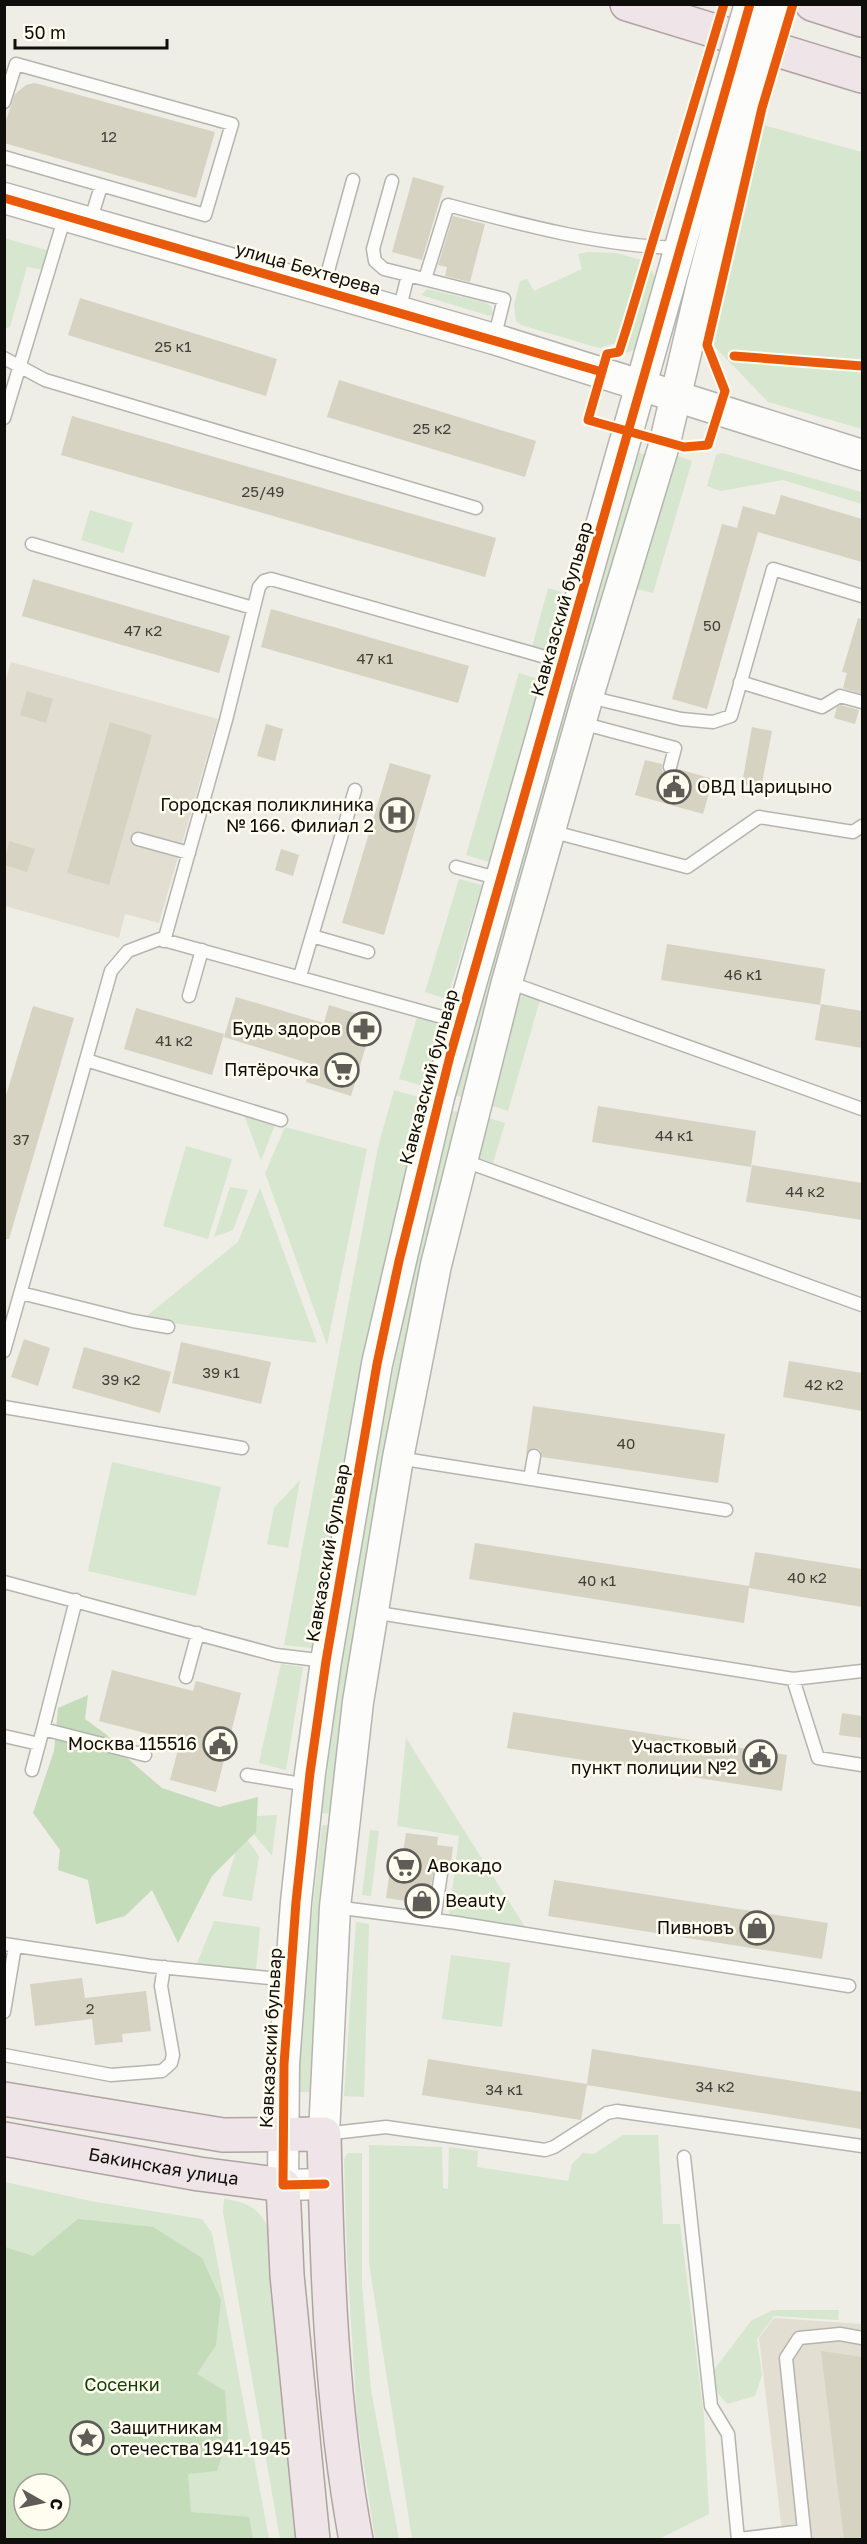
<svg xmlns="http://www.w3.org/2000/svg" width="867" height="2544" font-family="'Golos Text',sans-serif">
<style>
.built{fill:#e2dfd2}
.green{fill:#d7e6ce;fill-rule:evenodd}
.forest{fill:#c4dcb9;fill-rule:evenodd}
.building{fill:#d6d3c2}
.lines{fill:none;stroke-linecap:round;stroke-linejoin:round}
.service-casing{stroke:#b5b4af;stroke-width:15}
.tertiary-casing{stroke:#b5b4af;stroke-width:33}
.primary-casing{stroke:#b1a2a3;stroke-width:36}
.service{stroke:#fcfcfb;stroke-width:12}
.tertiary{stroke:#fcfcfb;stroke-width:30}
.primary{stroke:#efe5e8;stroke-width:33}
.tertiary-bridge-casing{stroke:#b5b4af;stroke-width:33;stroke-linecap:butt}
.tertiary-bridge{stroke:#fcfcfb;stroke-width:30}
.cycleway-casing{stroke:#fffcf0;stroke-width:13}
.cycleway{stroke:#e8590c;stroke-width:9}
.labels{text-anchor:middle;stroke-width:5;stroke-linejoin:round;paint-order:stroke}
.number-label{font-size:15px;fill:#413f38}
.street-label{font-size:18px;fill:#0f0e0a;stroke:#fffcf0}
.poi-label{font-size:18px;fill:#0f0e0a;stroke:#fffcf0;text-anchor:end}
.park-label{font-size:18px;fill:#133c00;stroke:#fffcf0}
</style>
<rect width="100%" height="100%" fill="#eeede6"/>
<path class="built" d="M11,662L218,719L159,923L125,914L119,938L5,906L4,685Z
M774,2318L862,2324V2539H783L759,2338Z"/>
<path class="green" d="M763,125L862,152V429L768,402L713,345Z
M4,238L50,251L44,270L27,267L10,327L5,329Z
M588,252L616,253L641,260L616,343L599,348L521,325L516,321L514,305L520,281L527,279L534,291L582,269L578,254Z
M650,267L655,277L634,350L623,354Z
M427,289L484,302L491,306L493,314L490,316L421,295Z
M633,451L646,455L582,673L572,671Z
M722,453L862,492V504L783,480L721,491L707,486L716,455Z
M675,455L692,461L653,593L637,589Z
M90,510L133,523L123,553L81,540Z
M548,588L562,592L545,650L532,647Z
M519,673L541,680L489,862L466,855Z
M568,685L578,688L467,1099L455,1095Z
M459,879L482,885L447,999L425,992Z
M523,995L540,1000L508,1111L490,1105L520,997Z
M417,1017L445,1026L427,1087L399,1079Z
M394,1090L425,1099L408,1156L313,1648L284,1645L378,1147Z
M451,1111L464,1113L335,1814L322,1813L344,1640L411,1272Z
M244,1115L275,1125L261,1160Z
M486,1117L505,1123L493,1163L480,1159L477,1153Z
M285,1127L367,1149L327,1345L265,1173Z
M186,1146L232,1159L208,1239L163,1226Z
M230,1187L248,1190L233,1230L214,1237Z
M260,1188L317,1343L143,1319L238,1242Z
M112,1462L221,1487L196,1596L88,1571Z
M300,1480L288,1548L267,1544L274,1508Z
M281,1664L303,1667L286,1770L259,1763Z
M406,1738L525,1927V1930L449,1916L459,1836L397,1826Z
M277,1815L272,1856L242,1820L243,1817Z
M322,1825L334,1826L317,1978L310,2092H298L305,1975Z
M240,1830L259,1856L252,1901L222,1896L237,1848Z
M370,1830L379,1831L371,1896L362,1895Z
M214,1921L260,1927L256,1971L196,1966Z
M356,1922L369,1924L364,2097L344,2096Z
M451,1955L510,1963L502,2027L442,2019Z
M623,2135H658L663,2224H680L704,2416L709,2514L659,2539H412L369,2263V2145L442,2147L443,2188L448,2189L449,2147L478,2151L477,2167L568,2181L572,2164L583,2153L594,2154Z
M348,2153H362V2284L371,2390L399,2539H375L357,2419L347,2257L344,2159Z
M5,2182L90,2201L202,2219L212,2233L269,2539L5,2540ZM24,2484H60V2520H24Z
M224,2199C247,2202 257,2207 268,2227L303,2539H280L223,2212Z
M773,2310H839L838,2320L774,2316L757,2339L762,2375L755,2396L727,2404L716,2391L712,2377L716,2367L751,2321Z"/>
<path class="forest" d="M88,1695L85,1719L107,1735L127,1758L162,1788L219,1807L258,1797L256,1832L212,1876L178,1943L152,1890L125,1916L96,1924L88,1880L58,1870L60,1850L33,1813L54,1751L58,1708Z
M78,2219L153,2227L202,2258L221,2300L216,2345L197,2374L225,2391L228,2437L217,2471L188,2474L191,2512L249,2517L253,2539H5V2247L33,2256ZM24,2484H60V2520H24Z"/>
<path class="building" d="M35,83L215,132L196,198L4,143V126L15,94L26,85Z
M413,177L444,186L422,260L392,252Z
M453,216L485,224L470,282L445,276L447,267L438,265Z
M80,298L277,359L266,396L68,335Z
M339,380L536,441L525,477L327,417Z
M72,416L496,538L485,577L61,455Z
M781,495L862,519V562L758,532L707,709L672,699L722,524L737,528L743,506L775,515Z
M33,579L230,636L219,673L22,616Z
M271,609L469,666L458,703L261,647Z
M858,618L862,619V694L843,688L847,673L842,672Z
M27,691L53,699L46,723L20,715Z
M841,705L859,710L855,724L834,718L837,707Z
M110,722L152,735L109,885L67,873Z
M266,724L283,729L275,761L257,756Z
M752,727L772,731L761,788L742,784Z
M645,760L662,764V770L667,775H673L678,769L713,779L703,814L635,795Z
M390,763L431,775L384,935L342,923Z
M9,841L35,849L27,872L4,865Z
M281,849L299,855L293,876L275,870Z
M667,944L825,969L820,1005L661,980Z
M236,997L324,1023L329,1005L374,1019L351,1096L306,1082L311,1064L224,1037Z
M821,1004L862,1011V1048L815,1040Z
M33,1006L74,1018L9,1239H4V1102Z
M136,1008L224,1034L212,1075L124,1049Z
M598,1106L756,1131L751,1167L592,1142Z
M752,1165L862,1183V1220L746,1202Z
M24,1339L50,1348L38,1386L11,1377Z
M181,1342L271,1362L261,1404L172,1383Z
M84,1347L171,1372L160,1413L72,1388Z
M789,1361L862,1373V1411L783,1397Z
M533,1406L725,1434L718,1483L542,1457L540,1450L535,1448L526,1454Z
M475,1543L749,1586L755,1552L862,1569V1607L749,1588L744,1623L469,1579Z
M112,1670L193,1691L196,1681L241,1693L216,1792L170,1780L180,1742L99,1721Z
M513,1712L787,1755L782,1791L507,1748Z
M842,1713L862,1716V1738L839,1735Z
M406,1833L438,1837L437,1845L453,1847L450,1868L444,1859L435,1862L428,1904L386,1898L392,1856L402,1858Z
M554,1880L828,1923L822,1959L548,1916Z
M82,1978L85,1998L146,1991L151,2031L122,2034L123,2042L95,2045L92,2019L35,2026L30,1984Z
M592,2049L862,2092L861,2129L587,2085L581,2120L422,2095L428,2059L587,2084Z
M821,2351L862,2357V2540H844Z"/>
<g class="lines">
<defs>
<path id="service" d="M4,102L16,64L232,124L205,215L4,157
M392,181L373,249L375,261L384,269L504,299L494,339
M90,222L101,186
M425,279L448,205C523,225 601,246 679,248
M323,289L353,180
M399,311L408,275
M4,358L45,380L476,508
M4,418L65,216
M32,544L253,608
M740,682L822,707L840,696L862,702
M589,697L681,719L713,722L731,716L773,569L862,596
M581,723L675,748L670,767
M550,831L687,867L759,817L853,832L862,826
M138,839L189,853
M456,867L500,879
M312,936L368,952
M164,941L226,720L259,587L264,581L271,579L563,662
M300,976L355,790
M508,982L862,1109
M189,996L202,950
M86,1060L281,1120
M462,1160L862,1305
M21,1293L133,1321L168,1327
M4,1351L111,971L128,951L160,939L460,1022
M4,1407L242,1448
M398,1458L726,1510
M530,1479L534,1456
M4,1582L276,1655L326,1661
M76,1600L43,1729L145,1755
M372,1612L793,1679L862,1671
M186,1677L198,1633
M793,1679L818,1758L862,1765
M4,1736L39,1744
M32,1770L43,1729
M247,1775L308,1785
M335,1907L457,1923L849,1986
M434,1920L442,1867
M4,1944L150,1966L289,1980
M4,2012L15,1946
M4,2055L111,2075L162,2071L171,2063L173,2055L161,1986L164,1967
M324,2134L386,2127L545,2150L554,2147L607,2113L617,2111L862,2146
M684,2157L711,2406L728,2434L738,2540
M739,2539L804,2531
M805,2540L786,2358L799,2338L840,2334L862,2338"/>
<path id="tertiary" d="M4,198L494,339L862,455
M324,2134L335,1907L358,1702L398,1458L436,1265L507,982L588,696L665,442L702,284L750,101
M325,2184L283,2185L284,2064L296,1902L310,1773L326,1661L377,1364L439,1097L724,92"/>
<g id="primary">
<path d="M627,4L862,76"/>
<path d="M812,4L862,20"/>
<path d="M4,2099L223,2135L324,2134C327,2270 331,2405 356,2540"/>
<path id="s1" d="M4,2139L199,2174L283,2185L287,2275L313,2540"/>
</g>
</defs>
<use href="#service" class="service-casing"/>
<use href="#tertiary" class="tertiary-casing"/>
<use href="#primary" class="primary-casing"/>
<use href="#service" class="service"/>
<use href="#tertiary" class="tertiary"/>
<use href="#primary" class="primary"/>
<defs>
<path id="tertiary-bridge" d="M724,92L750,4
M750,101L779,4"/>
</defs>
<use href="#tertiary-bridge" class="tertiary-bridge-casing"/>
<use href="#tertiary-bridge" class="tertiary-bridge"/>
<defs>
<path id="cycleway" d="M724,4L627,327L619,352L607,354L588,420L684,447L708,445L725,391L707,345L762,108L793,4
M4,198L602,372
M734,356L862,366
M325,2184L283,2185L284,2064L296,1902L310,1773L326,1661L377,1364L399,1261L450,1056L750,4"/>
</defs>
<use href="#cycleway" class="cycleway-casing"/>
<use href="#cycleway" class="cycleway"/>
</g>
<defs>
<symbol id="civic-ring" viewBox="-11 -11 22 22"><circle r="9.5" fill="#fffcf0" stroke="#5d5c57" stroke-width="1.5"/><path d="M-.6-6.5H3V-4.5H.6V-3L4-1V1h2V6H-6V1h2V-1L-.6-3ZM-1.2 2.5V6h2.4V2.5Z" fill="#5d5c57"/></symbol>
<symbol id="hospital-ring" viewBox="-11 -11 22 22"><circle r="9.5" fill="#fffcf0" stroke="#5d5c57" stroke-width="1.5"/><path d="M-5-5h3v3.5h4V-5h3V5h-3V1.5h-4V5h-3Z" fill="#5d5c57"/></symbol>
<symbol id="pharmacy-ring" viewBox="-11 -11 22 22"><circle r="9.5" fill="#fffcf0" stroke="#5d5c57" stroke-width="1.5"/><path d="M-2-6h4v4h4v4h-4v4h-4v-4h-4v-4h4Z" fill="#5d5c57"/></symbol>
<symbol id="supermarket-ring" viewBox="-11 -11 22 22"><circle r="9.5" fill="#fffcf0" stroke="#5d5c57" stroke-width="1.5"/><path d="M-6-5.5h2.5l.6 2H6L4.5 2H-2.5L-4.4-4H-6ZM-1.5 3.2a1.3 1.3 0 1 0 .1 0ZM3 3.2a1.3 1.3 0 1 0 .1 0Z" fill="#5d5c57"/></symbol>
<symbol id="shop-ring" viewBox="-11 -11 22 22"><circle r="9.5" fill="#fffcf0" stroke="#5d5c57" stroke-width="1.5"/><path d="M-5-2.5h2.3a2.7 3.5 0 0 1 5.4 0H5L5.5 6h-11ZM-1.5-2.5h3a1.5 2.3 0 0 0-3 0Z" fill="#5d5c57"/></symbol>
<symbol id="sight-ring" viewBox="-11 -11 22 22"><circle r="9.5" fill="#fffcf0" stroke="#5d5c57" stroke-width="1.5"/><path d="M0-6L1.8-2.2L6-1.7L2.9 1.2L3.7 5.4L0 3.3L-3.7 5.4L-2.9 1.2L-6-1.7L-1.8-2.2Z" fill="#5d5c57"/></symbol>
</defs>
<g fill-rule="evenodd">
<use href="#civic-ring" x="655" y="768" width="38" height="38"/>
<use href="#hospital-ring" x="378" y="796" width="38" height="38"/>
<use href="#pharmacy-ring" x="345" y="1010" width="38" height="38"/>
<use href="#supermarket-ring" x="323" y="1051" width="38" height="38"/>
<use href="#civic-ring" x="201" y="1725" width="38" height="38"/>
<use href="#civic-ring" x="741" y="1738" width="38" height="38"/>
<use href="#supermarket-ring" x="385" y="1847" width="38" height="38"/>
<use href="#shop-ring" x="403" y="1882" width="38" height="38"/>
<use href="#shop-ring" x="738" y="1909" width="38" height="38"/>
<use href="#sight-ring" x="68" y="2419" width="38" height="38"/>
</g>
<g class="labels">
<g class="number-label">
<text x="109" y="142">12</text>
<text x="173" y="352">25 к1</text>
<text x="432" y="434">25 к2</text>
<text x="263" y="497">25/49</text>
<text x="712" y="631">50</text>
<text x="143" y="636">47 к2</text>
<text x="375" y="664">47 к1</text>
<text x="743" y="980">46 к1</text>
<text x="174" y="1046">41 к2</text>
<text x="674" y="1141">44 к1</text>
<text x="21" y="1145">37</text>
<text x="805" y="1197">44 к2</text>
<text x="221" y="1378">39 к1</text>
<text x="121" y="1385">39 к2</text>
<text x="824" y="1390">42 к2</text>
<text x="626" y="1449">40</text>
<text x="807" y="1583">40 к2</text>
<text x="597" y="1586">40 к1</text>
<text x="90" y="2014">2</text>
<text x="715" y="2092">34 к2</text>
<text x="504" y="2095">34 к1</text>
</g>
<g class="street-label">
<text transform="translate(308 269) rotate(16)" y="6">улица Бехтерева</text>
<text transform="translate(562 609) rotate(-74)" y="6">Кавказский бульвар</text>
<text transform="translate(429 1077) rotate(-75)" y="6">Кавказский бульвар</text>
<text transform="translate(328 1553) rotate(-80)" y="6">Кавказский бульвар</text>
<text transform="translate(271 2038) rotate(-87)" y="6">Кавказский бульвар</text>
<text dy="6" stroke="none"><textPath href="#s1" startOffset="162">Бакинская улица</textPath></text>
</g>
<g class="poi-label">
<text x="697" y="793" text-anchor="start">ОВД Царицыно</text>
<text x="374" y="811">Городская поликлиника<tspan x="374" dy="21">№ 166. Филиал 2</tspan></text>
<text x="341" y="1035">Будь здоров</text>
<text x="319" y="1076">Пятёрочка</text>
<text x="197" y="1750">Москва 115516</text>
<text x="737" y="1753">Участковый<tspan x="737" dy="21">пункт полиции №2</tspan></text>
<text x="427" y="1872" text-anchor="start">Авокадо</text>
<text x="445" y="1907" text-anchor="start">Beauty</text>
<text x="734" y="1934">Пивновъ</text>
<text x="110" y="2434" text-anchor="start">Защитникам<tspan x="110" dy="21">отечества 1941-1945</tspan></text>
</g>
<g class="park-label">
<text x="122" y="2391">Сосенки</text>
</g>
</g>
<rect width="867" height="2544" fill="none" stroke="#0f0e0a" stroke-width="12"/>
<g transform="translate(42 2502) rotate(99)"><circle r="28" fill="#fffcf0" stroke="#9f9d94" stroke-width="1.5"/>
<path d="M0-4.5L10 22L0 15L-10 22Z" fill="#5d5c57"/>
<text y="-9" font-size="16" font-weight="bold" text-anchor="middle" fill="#0f0e0a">С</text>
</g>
<path d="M15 39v9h152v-9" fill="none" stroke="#0f0e0a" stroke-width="3"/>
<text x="24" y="39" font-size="18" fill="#0f0e0a" stroke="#fffcf0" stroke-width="4.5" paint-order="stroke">50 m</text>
</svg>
